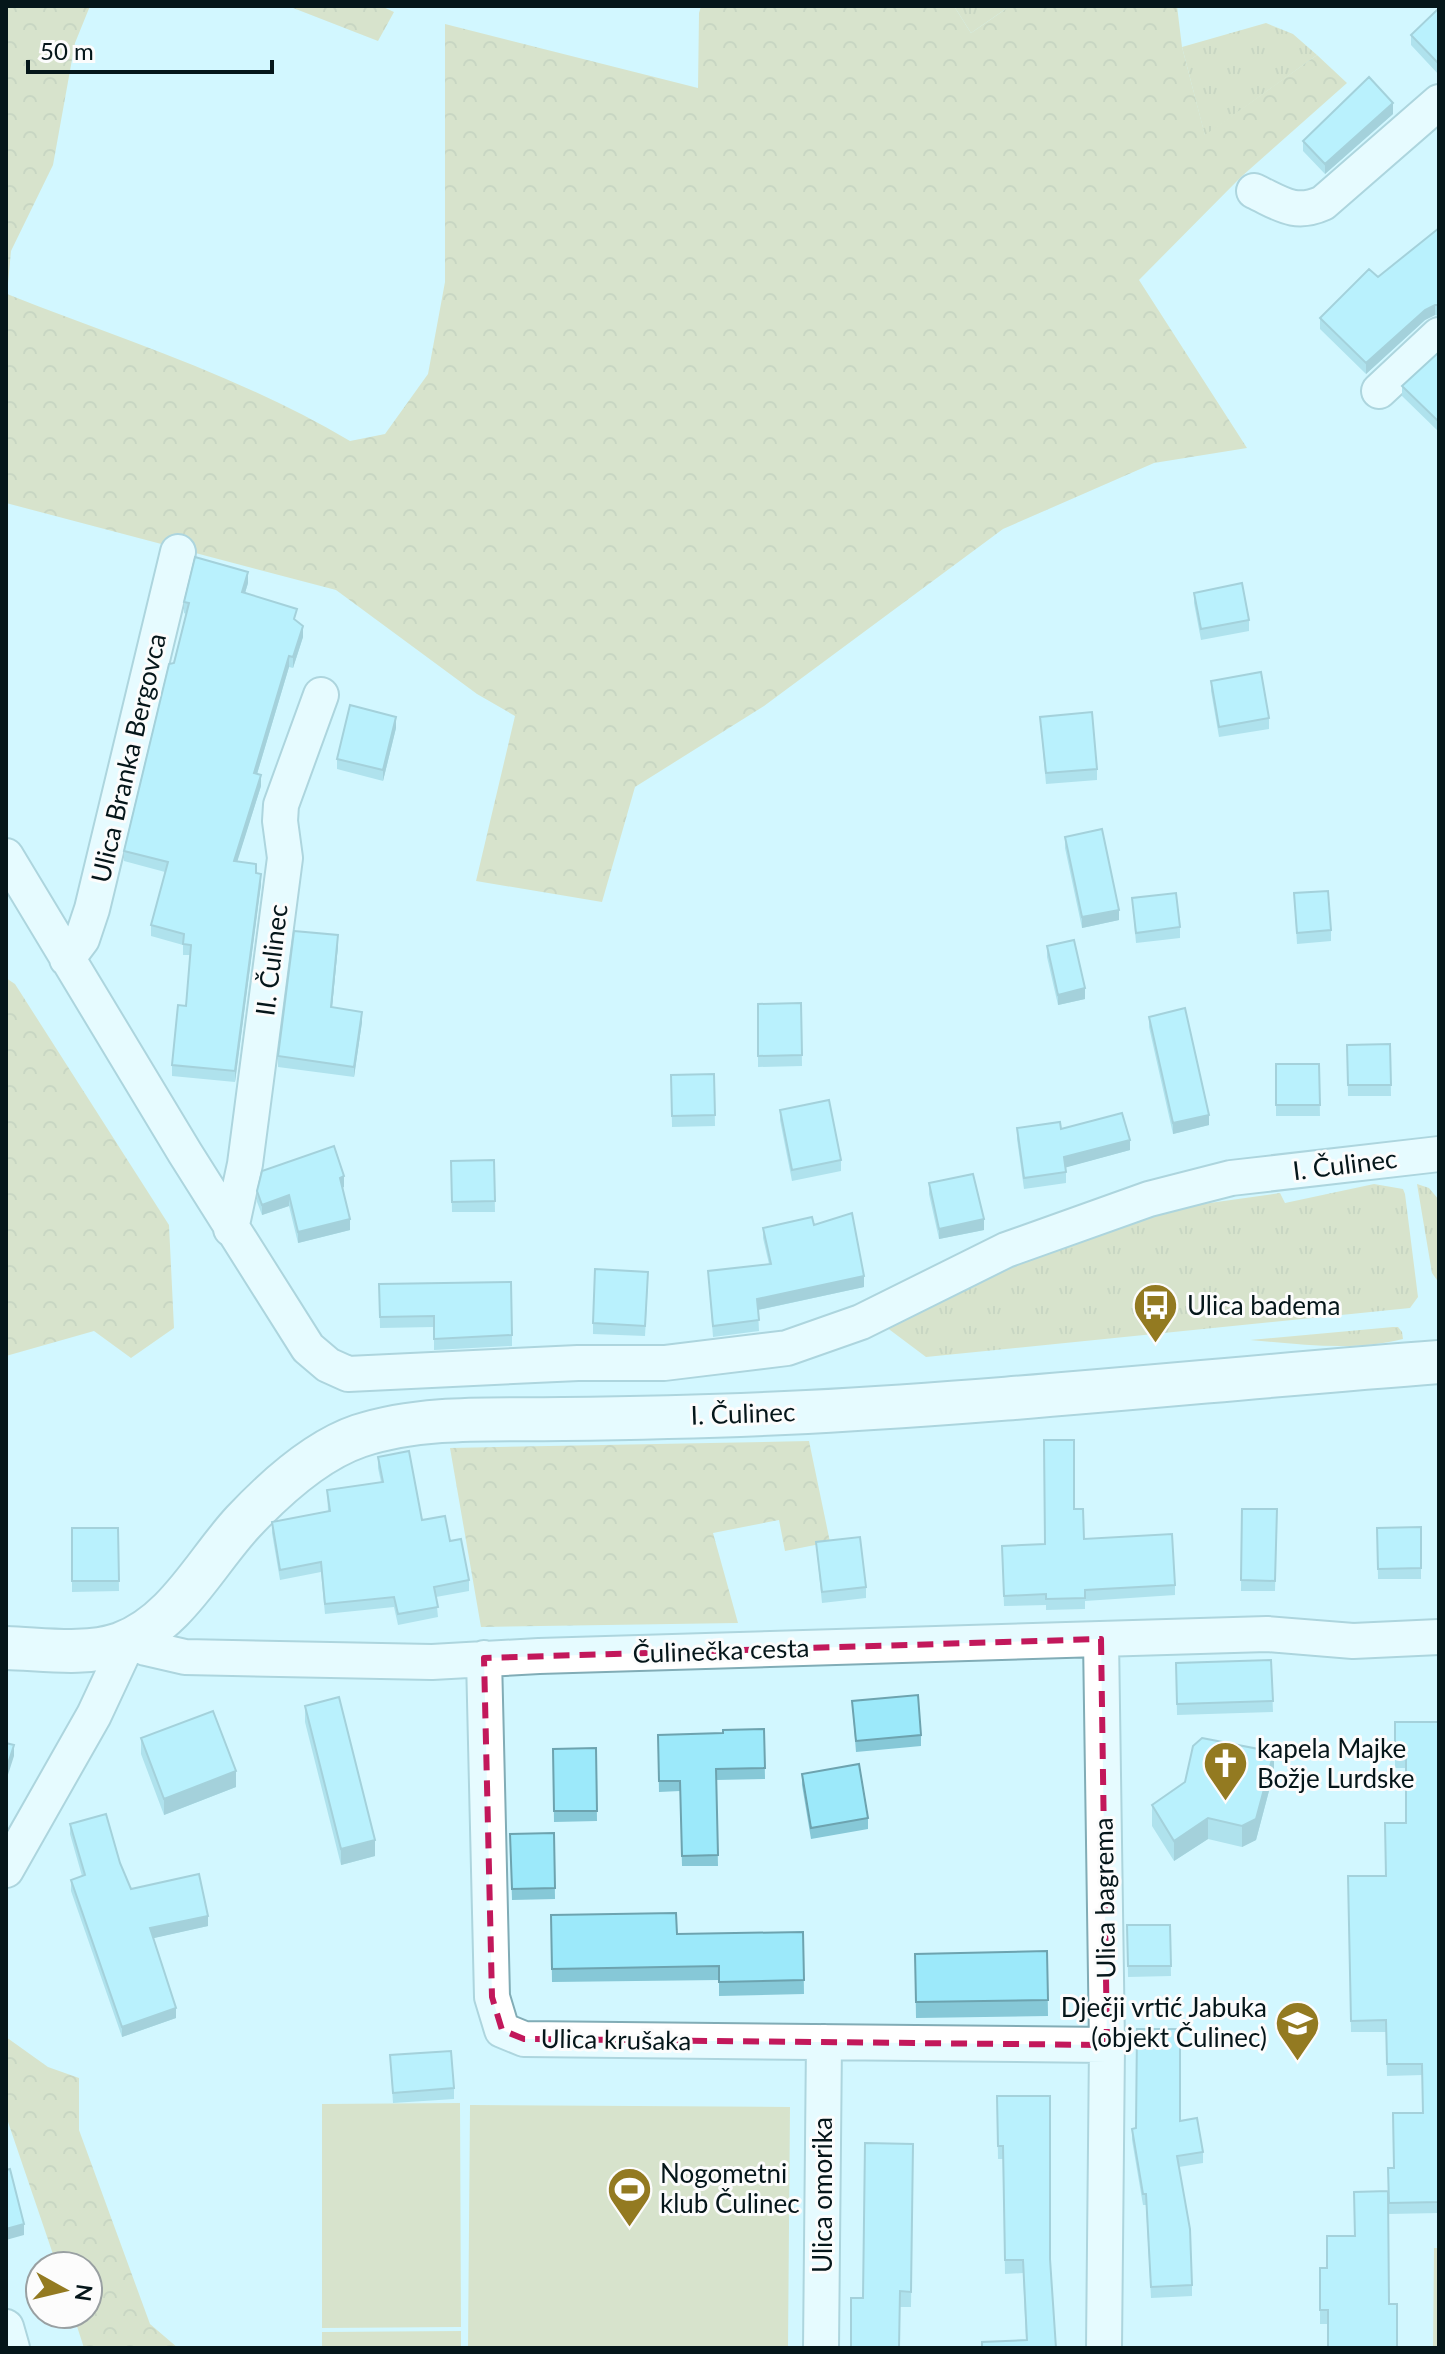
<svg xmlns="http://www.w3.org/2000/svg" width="1445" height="2354" font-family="Lato,sans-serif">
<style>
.grass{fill:url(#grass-tufts)}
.forest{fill:url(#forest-crowns)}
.pitch{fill:#decb8e}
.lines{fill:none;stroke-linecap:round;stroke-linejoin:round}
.minor-casing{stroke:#81acb6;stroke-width:38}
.tertiary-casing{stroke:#81acb6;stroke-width:46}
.minor{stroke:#fff;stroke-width:34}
.tertiary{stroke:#fff;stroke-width:42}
.wall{fill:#86c8d7}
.shaded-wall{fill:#6da3af}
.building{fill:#9ce9fa;stroke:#6da3af;stroke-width:2}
.marked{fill:none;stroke:#c2185b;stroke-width:6;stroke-dasharray:16 10;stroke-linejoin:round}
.labels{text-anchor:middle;stroke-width:6;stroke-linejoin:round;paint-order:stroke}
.street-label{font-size:26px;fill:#05161a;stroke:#fcfcfc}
.poi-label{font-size:26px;fill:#05161a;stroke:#fcfcfc;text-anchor:start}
</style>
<defs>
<pattern id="grass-tufts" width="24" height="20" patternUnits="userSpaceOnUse" patternTransform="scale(2)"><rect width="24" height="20" fill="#decb8e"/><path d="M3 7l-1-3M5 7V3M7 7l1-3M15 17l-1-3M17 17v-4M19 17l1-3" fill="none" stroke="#bdae7a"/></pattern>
<pattern id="forest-crowns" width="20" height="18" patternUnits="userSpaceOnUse" patternTransform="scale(2)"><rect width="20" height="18" fill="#decb8e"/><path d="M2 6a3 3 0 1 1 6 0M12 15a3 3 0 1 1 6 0" fill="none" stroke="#bdae7a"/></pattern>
</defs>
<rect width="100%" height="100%" fill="#d2f7ff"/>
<path class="grass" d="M954,6H1010L971,33Z
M1266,23L1293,34L1317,55L1205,136L1182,47Z
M1374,1184L1403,1189L1405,1194L1418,1297L1410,1308L926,1357L882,1324L1084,1230L1181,1207L1280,1193L1285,1203Z
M1417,1184L1429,1188L1439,1200V1283L1432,1273Z
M1393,1327H1398L1402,1332L1403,1339C1353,1352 1300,1344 1250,1340Z
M1434,2248H1439V2348H1433Z"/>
<path class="forest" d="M6,6H90L75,43L53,165L11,251L7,294C123,340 243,377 350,441L385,434L428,374L445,282V24L698,88L699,13L701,6H954L971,33L1010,6H1177L1182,47L1205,135L1317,55L1347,83L1241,177L1139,280L1247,448L1154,463L1003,529L764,706L635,787L602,902L476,881L515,716L477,694L336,590L6,503Z
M288,6H381L394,12L378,41Z
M6,978L15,984L169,1225L174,1328L131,1358L94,1331L6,1356Z
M809,1441L830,1542L785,1551L779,1520L713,1533L738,1623L481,1627L450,1448Z
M6,2037L48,2067L79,2078V2130L150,2324L178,2348H84L73,2314H88V2266H57L6,2116Z"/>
<path class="pitch" d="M460,2103L461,2327L322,2328V2104Z
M470,2105L790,2107L788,2348H468Z
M461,2331V2348H322V2332Z"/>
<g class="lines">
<defs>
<path id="minor" d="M1254,191C1280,203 1294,216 1323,203L1439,102
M1379,391L1439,335
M6,856L185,1153L308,1348L328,1365L348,1374L578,1363H664L787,1348L861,1322L1006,1250L1149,1199L1231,1178L1439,1154
M67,959L82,939L92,909L178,552
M231,1229L245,1164L285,858L280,821L281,805L321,695
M1101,1639L1107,2045L1104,2348
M484,1658L492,1997L502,2030L524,2039L1107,2045
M6,1870L94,1715L129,1640L146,1648L185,1657L432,1662L539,1656L1267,1634L1353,1641L1439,1637
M6,2327L12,2348
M821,2348L824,2042"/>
<path id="tertiary" d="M6,1648C43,1649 85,1656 120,1644C176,1624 205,1563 243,1522C274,1489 315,1451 359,1436C423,1415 496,1420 563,1419C645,1418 726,1416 807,1412C1018,1401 1228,1378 1439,1362"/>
</defs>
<use href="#minor" class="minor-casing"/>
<use href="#tertiary" class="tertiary-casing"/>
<use href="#minor" class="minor"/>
<use href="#tertiary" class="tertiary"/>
</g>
<path class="wall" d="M1439,8V75L1411,45V35Z
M1393,114L1325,174L1303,151V141Z
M1439,228V316L1435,315L1425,320L1366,374L1320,329V318L1378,277Z
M1439,352V432L1402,396V386Z
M248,583L245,593L297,621L303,637L293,668L289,667L257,774L261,786L237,861L256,873L261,884L235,1082L172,1076V1065L186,1006L190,955H183V945L151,936V925L165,872L124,861V851L186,614L184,613V602Z
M1194,593L1249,620V631L1201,640L1194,603Z
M1211,681L1269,718V729L1219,737L1211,691Z
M1040,717L1097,769V780L1046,784Z
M396,728L383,781L337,769V759Z
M1065,837L1119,920L1082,928L1065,848Z
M1294,893L1331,930V941L1297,944Z
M1132,898L1180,927V938L1136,943Z
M338,946L332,1007L362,1022L354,1077L278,1067V1056Z
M1047,946L1085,999L1058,1005L1047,957Z
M801,1003L802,1066L758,1067V1004Z
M1149,1017L1209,1125L1173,1134L1149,1027Z
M1390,1044L1391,1096H1348L1347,1045Z
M1276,1064H1319L1320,1116H1276Z
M714,1074L715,1126L672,1127L671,1075Z
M780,1110L841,1160V1171L792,1181L780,1120Z
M1017,1128L1061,1129L1130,1150L1066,1167V1183L1024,1189L1017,1139Z
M494,1160L495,1212H452L451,1161Z
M929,1183L984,1230L939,1239L929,1194Z
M344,1187L342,1188L350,1230L298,1243L289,1206L262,1215L257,1202V1191Z
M814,1225L864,1287L758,1310L759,1331L713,1337L708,1271L769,1264L763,1238V1228Z
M648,1283L645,1336L593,1334V1323Z
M379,1284L512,1335V1346L434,1350V1327L380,1328Z
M378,1457L422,1520L450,1541L469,1580V1591L436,1597L438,1617L398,1625L394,1607L325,1614L321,1572L280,1580L272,1533V1522L328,1511L327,1490L381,1482L378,1468Z
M1074,1509L1084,1539L1175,1585V1595L1085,1601V1609L1046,1610V1605L1004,1606L1002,1546L1045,1544Z
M1242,1509H1277L1275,1591H1241Z
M1421,1527V1579H1378L1377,1528Z
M72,1528H118L119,1591L72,1592Z
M816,1542L866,1587V1598L822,1603Z
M1271,1660L1273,1712L1177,1715L1176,1663Z
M852,1701L921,1735V1746L856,1752Z
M305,1706L375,1856L341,1865L305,1722Z
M1395,1722H1439V2213L1389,2214L1388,2168H1394L1423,2113L1422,2075L1387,2076L1386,2032H1351L1348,1876H1386L1406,1823V1768H1395Z
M764,1729L765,1779L716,1780L718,1866H682L680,1791L659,1792L658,1735L723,1733Z
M141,1738L236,1787L164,1815L141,1754Z
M596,1748L597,1821L554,1822L553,1749Z
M1274,1772L1256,1840L1242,1847L1208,1839L1174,1861L1152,1826V1805Z
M802,1774L868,1818V1829L811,1839L802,1785Z
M70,1824L120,1863L131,1889L208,1926L153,1938L176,2018L122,2037L71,1891V1880L82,1876L70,1834Z
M554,1833L555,1899L512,1900L510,1834Z
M551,1915L677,1934L803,1932L804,1994L719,1996V1980L552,1982Z
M1127,1925H1170L1171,1976L1128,1977Z
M1047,1951L1048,2016L916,2018L915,1954Z
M390,2055L454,2088V2099L393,2103Z
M997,2096L1050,2259L1056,2348L1026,2340L1023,2273L1005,2274L1003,2159H998Z
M1180,2121L1203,2152V2163L1179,2167L1192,2285V2296L1151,2298L1146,2205H1143L1132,2140V2129Z
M913,2144L911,2307H900L863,2298Z
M1388,2191L1328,2324H1320V2268H1327L1355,2236Z"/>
<path class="shaded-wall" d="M1393,103V114L1325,174V164Z
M1435,305V315L1425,320L1366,374V363L1425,310Z
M248,572V583L242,603V592Z
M303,626V637L293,668V657Z
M289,656V667L254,784V773Z
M396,717V728L383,781V770Z
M261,775V786L234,872V861Z
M261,874V884L235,1082V1071Z
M1119,910V920L1082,928V917Z
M338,935V946L331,1018V1007Z
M1085,988V999L1058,1005V995Z
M362,1012V1022L354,1077V1067Z
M1209,1115V1125L1173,1134V1123Z
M1130,1140V1150L1064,1168V1157Z
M344,1176V1187L340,1188V1178Z
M289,1195V1206L262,1215V1205Z
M350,1219V1230L298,1243V1232Z
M984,1219V1230L939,1239V1229Z
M864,1276V1287L757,1310V1299Z
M14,1745V1756L6,1781V1770Z
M1274,1752V1772L1256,1840L1242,1847V1826Z
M236,1771V1787L164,1815V1799Z
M1208,1818V1839L1174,1861V1841Z
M375,1840V1856L341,1865V1849Z
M208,1916V1926L150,1939V1928Z
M176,2008V2018L122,2037V2027Z
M24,2224V2235L6,2240V2229Z"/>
<path class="building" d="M1439,8V64L1411,35Z
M1369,77L1393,103L1325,164L1303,141Z
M1439,228V305H1435L1425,310L1366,363L1320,318L1369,269L1378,277Z
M1439,352V422L1402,386Z
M195,557L248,572L242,592L297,609L294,619L303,626L293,657L289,656L254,773L261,775L234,861L256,864V873L261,874L235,1071L172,1065L178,1005L186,1006L191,945L183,944L184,934L151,925L168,862L124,851L169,664L174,663L189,603L184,602Z
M1242,583L1249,620L1201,629L1194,593Z
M1261,672L1269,718L1219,727L1211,681Z
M350,705L396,717L383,770L337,759Z
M1092,712L1097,769L1046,773L1040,717Z
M1102,829L1119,910L1082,917L1065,837Z
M1328,891L1331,930L1297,933L1294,893Z
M1176,893L1180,927L1136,933L1132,898Z
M294,931L338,935L331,1007L362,1012L354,1067L278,1056Z
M1074,940L1085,988L1058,995L1047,946Z
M801,1003L802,1055L758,1056V1004Z
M1185,1008L1209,1115L1173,1123L1149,1017Z
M1390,1044L1391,1085H1348L1347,1045Z
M1276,1064H1319L1320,1105H1276Z
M714,1074L715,1115L672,1116L671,1075Z
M829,1100L841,1160L792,1170L780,1110Z
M1122,1113L1130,1140L1064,1157L1066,1172L1024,1178L1017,1128L1060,1122L1061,1129Z
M334,1146L344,1176L340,1178L350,1219L298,1232L289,1195L262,1205L257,1191L262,1171Z
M494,1160L495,1201L452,1202L451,1161Z
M973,1174L984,1219L939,1229L929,1183Z
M852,1213L864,1276L757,1299L759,1320L713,1326L708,1271L771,1264L763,1228L812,1217L814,1225Z
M595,1269L648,1272L645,1326L593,1323Z
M511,1282L512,1335L434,1339V1316L380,1317L379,1284Z
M1044,1440H1074V1509H1083L1084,1539L1172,1534L1175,1585L1085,1590V1598L1046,1599V1594L1004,1596L1002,1546L1045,1544Z
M409,1451L422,1520L445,1516L450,1541L461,1539L469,1580L434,1587L438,1607L398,1614L394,1597L325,1604L321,1562L280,1570L272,1522L330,1511L327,1490L383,1482L378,1457Z
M1242,1509H1277L1275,1581L1241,1580Z
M1421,1527V1568L1378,1569L1377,1528Z
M72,1528H118L119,1581H72Z
M860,1537L866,1587L822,1592L816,1542Z
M1271,1660L1273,1701L1177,1704L1176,1663Z
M918,1695L921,1735L856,1741L852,1701Z
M339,1697L375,1840L341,1849L305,1706Z
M213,1711L236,1771L164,1799L141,1738Z
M1395,1722H1439V2202L1389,2203L1388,2168H1394L1393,2113H1423L1422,2064H1387L1386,2020L1351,2021L1348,1876H1386L1385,1823H1406V1756H1395Z
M764,1729L765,1768L716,1769L718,1855L682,1856L680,1781H659L658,1735L723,1733V1730Z
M1202,1738L1274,1752L1256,1819L1242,1826L1208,1818L1174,1841L1152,1805L1185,1782L1193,1746Z
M6,1743L14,1745L6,1770Z
M596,1748L597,1811H554L553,1749Z
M859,1764L868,1818L811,1828L802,1774Z
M106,1814L120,1863L131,1889L199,1874L208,1916L150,1928L176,2008L122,2027L71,1880L85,1875L70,1824Z
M554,1833L555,1888L512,1889L510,1834Z
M676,1913L677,1934L803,1932L804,1980L719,1982V1966L552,1969L551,1915Z
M1127,1925H1170L1171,1966H1128Z
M1047,1951L1048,2000L916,2002L915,1954Z
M1137,2029H1180V2121L1197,2118L1203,2152L1177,2156L1190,2229L1192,2285L1151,2287L1146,2194H1143L1132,2129L1136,2128Z
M451,2051L454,2088L393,2093L390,2055Z
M997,2096H1050V2259L1056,2348H982V2342L1027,2340L1023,2260H1005L1003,2146H998Z
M865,2143L913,2144L911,2292L900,2291L899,2348H851V2298H863Z
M10,2169L24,2224L6,2229V2170Z
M1388,2191L1389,2304H1397V2348H1328V2310H1320V2268H1327V2236H1355L1354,2192Z"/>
<path d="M0 0H1445V2354H0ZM1101,1639L1107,2045L524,2039L502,2030L492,1997L484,1658Z" fill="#d2f7ff" fill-opacity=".55" fill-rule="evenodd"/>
<path class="marked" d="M1101,1639L1107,2045L524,2039L502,2030L492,1997L484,1658Z"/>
<defs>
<symbol id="bus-pin" viewBox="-11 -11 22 30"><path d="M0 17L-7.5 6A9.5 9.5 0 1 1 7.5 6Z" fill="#937a21" stroke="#fcfcfc"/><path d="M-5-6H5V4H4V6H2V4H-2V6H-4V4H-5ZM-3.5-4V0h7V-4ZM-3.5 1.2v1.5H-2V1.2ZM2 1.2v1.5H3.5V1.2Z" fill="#fff"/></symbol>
<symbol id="church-pin" viewBox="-11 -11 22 30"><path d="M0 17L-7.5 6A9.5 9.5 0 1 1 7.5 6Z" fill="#937a21" stroke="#fcfcfc"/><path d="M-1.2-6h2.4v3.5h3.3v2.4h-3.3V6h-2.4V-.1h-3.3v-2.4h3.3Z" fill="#fff"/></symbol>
<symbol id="school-pin" viewBox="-11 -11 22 30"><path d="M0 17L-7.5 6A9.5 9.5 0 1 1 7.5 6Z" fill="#937a21" stroke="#fcfcfc"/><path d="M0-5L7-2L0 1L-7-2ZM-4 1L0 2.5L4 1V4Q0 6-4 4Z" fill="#fff"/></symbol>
<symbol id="stadium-pin" viewBox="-11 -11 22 30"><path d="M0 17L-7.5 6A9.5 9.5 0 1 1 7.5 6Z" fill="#937a21" stroke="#fcfcfc"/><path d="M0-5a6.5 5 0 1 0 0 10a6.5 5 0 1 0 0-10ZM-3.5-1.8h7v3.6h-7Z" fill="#fff"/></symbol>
</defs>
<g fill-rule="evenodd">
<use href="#bus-pin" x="1130" y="1280" width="51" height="69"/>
<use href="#church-pin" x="1200" y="1738" width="51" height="69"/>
<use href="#school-pin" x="1272" y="1998" width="51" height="69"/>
<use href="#stadium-pin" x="604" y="2164" width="51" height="69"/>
</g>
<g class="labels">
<g class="street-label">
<text transform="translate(129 758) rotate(-77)" y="9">Ulica Branka Bergovca</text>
<text transform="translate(272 960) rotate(-83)" y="9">II. Čulinec</text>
<text transform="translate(1345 1165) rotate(-7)" y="9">I. Čulinec</text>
<text transform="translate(743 1414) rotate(-2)" y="9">I. Čulinec</text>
<text transform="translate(721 1651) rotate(-2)" y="9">Čulinečka cesta</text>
<text transform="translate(1105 1898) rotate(-91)" y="9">Ulica bagrema</text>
<text transform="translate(616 2040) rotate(1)" y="9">Ulica krušaka</text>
<text transform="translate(823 2195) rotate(-90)" y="9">Ulica omorika</text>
</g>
<g class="poi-label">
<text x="1187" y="1315">Ulica badema</text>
<text x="1257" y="1758">kapela Majke<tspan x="1257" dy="30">Božje Lurdske</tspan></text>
<text x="1267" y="2017" text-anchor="end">Dječji vrtić Jabuka<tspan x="1267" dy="30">(objekt Čulinec)</tspan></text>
<text x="660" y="2183">Nogometni<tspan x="660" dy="30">klub Čulinec</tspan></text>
</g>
</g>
<rect width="1445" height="2354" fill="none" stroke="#05161a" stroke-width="16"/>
<g transform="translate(64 2290) rotate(98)"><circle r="38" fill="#fcfcfc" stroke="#99a0a2" stroke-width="2"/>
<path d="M0-6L14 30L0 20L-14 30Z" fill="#937a21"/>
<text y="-12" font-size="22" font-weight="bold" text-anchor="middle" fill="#05161a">N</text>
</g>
<path d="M28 60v12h244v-12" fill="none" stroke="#05161a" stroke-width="4"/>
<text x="40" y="60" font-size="24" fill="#05161a" stroke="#fcfcfc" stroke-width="6" paint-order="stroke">50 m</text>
</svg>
